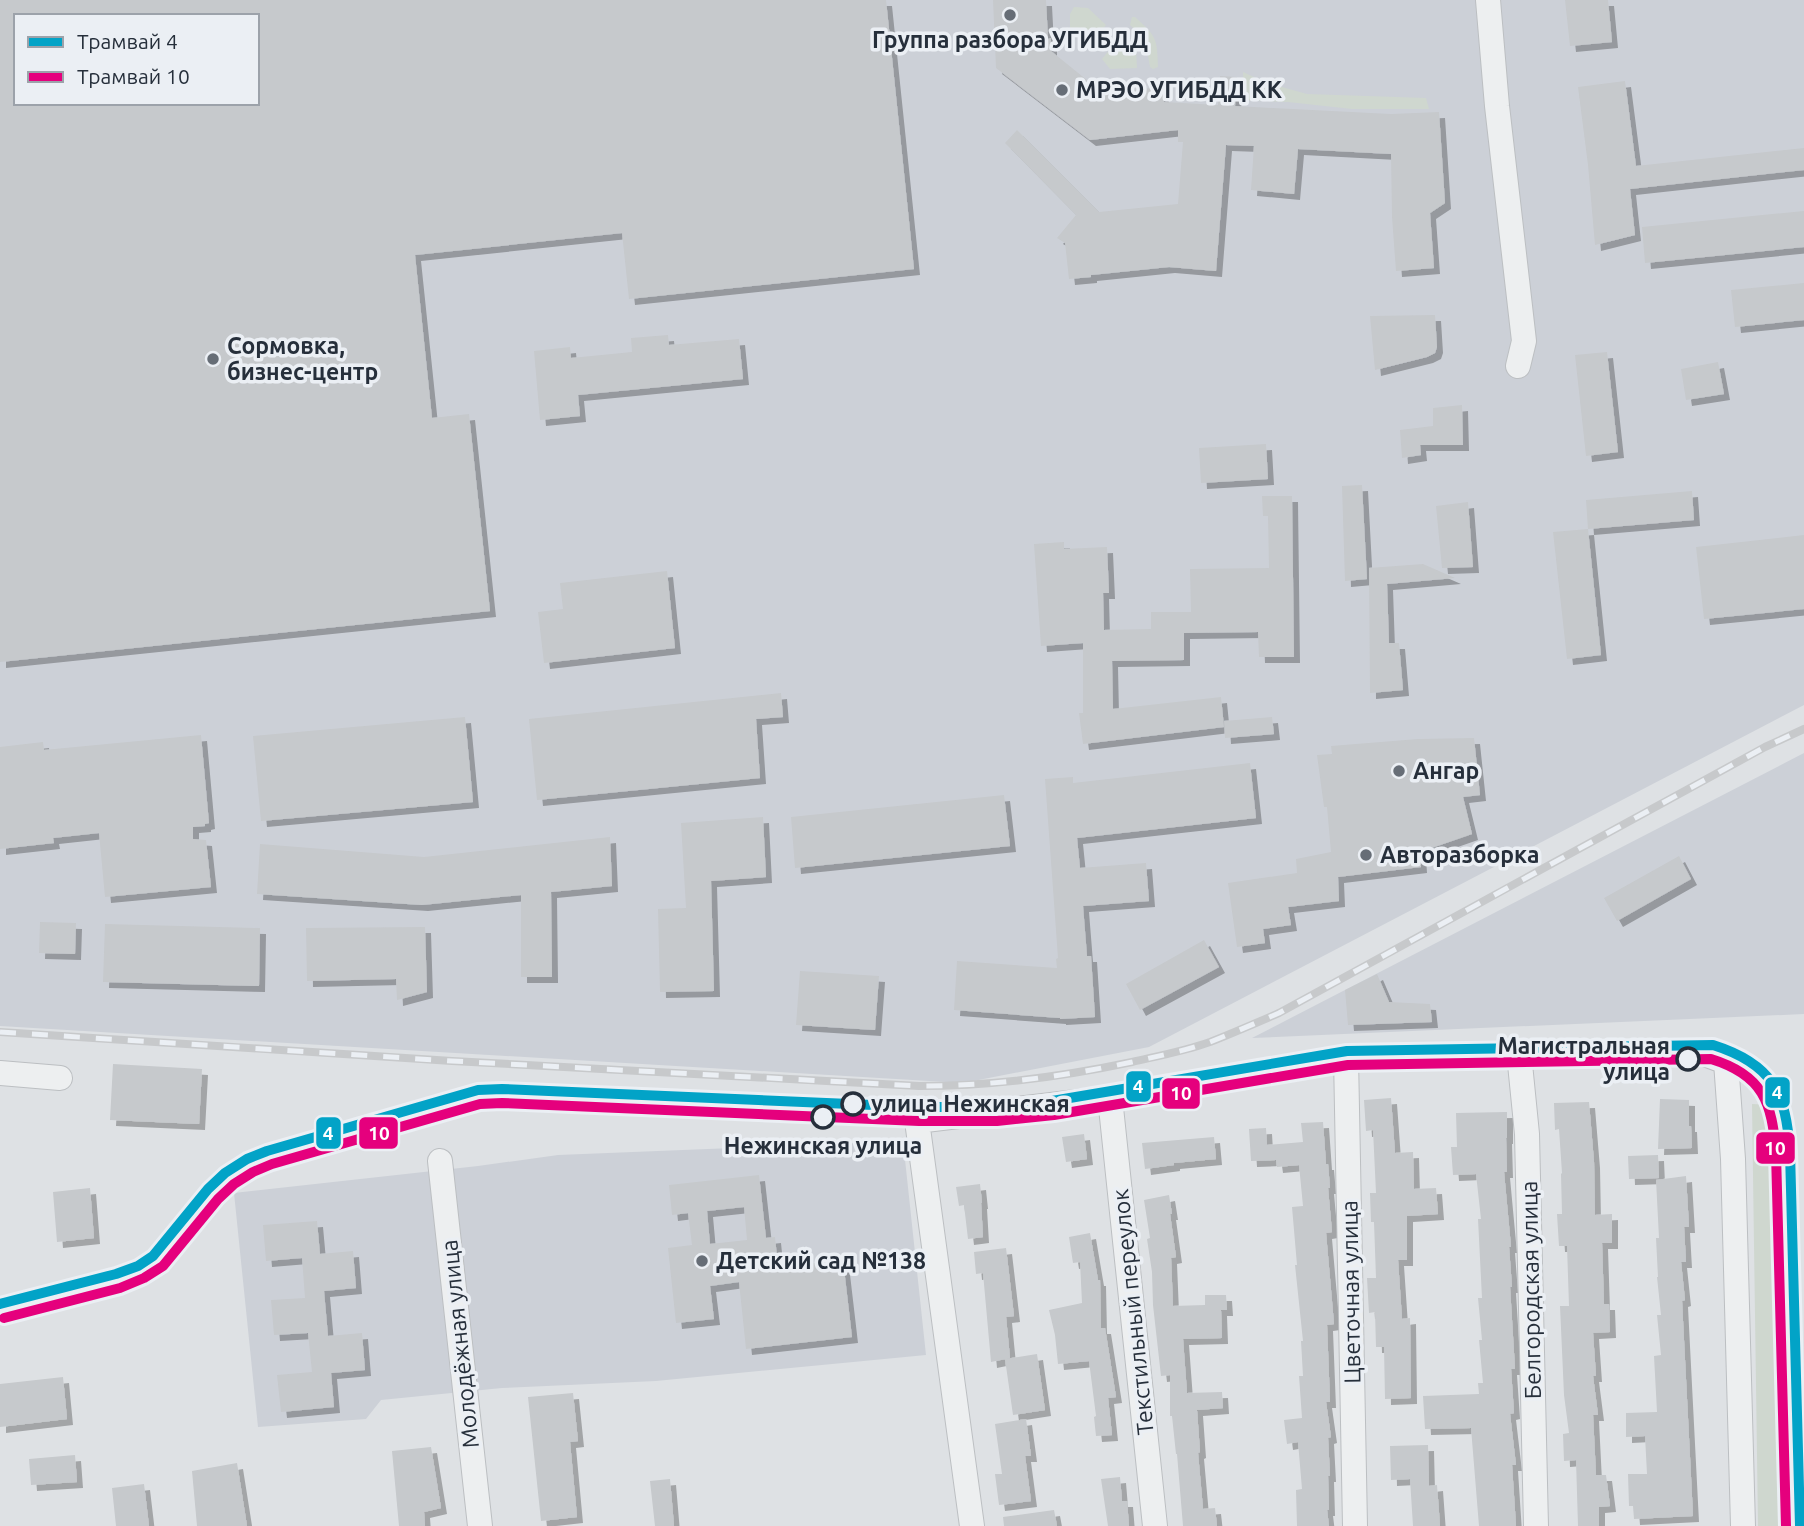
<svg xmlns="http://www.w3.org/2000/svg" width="1804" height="1526" font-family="Ubuntu,sans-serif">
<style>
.built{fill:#ccd0d7;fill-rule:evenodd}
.green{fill:#cfd7cf}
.building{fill:#c6c9cc;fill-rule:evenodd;filter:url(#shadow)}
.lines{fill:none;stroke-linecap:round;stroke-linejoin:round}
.minor-casing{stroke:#bcbfc2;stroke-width:26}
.minor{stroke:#edeff0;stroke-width:24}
.rail-casing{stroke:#c7c9cb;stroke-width:8}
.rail{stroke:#ebeff4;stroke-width:5;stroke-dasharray:16;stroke-linecap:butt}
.tram-1-casing{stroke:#ebeff4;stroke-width:16}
.tram-2-casing{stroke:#ebeff4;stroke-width:16}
.tram-1{stroke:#02a3c7;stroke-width:10}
.tram-2{stroke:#e5007d;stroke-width:10}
.poi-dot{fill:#666d76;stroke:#ebeff4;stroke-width:2.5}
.stop-dot{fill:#ebeff4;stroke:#262f3b;stroke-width:3.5}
.labels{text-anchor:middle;stroke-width:7;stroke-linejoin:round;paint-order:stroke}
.poi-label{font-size:23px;font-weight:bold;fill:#262f3b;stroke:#ebeff4;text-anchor:start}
.stop-label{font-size:23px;font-weight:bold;fill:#262f3b;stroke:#ebeff4;text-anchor:end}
.street-label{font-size:23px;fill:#262f3b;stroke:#ebeff4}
.line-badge{stroke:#ebeff4;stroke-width:2.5}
.badge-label{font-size:19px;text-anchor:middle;font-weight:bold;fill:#fff}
</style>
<defs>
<filter id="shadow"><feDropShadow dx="6" dy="6" stdDeviation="0" flood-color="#0004"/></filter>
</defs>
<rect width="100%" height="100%" fill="#dee1e4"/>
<path class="built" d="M0,0H1804V705L1149,1047L963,1083L0,1026ZM16,16H257V103H16Z
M1804,753V1014L1252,1038L1345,990Z
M903,1141L926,1355L656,1381L502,1388L381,1400L366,1419L258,1427L234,1193L478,1166L558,1155Z"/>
<path class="green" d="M1074,7L1088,8L1106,25L1089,46L1070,29V14Z
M1132,17H1135C1157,37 1157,38 1158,67L1153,69L1150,67L1145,39L1130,25Z
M1120,37L1136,49L1137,68L1110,69L1102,59Z
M1243,72L1267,83L1307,94L1426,98L1429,109H1352L1288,102L1244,100Z
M1752,1104L1772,1105L1782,1171L1792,1526H1758Z"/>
<path class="building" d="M0,0H886L914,269L629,299L622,233L415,255L432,418L469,414L490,611L0,662ZM16,16H257V103H16Z
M993,0H1046L1048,39L1051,38V51L1103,93L1161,87L1164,102L1218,105L1220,76L1237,77L1235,106L1391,114L1439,112L1445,203L1430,213L1434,268L1396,271L1392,217L1391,154L1298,149L1294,194L1251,190L1254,146L1226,145L1216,271L1169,267L1091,275V277L1069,279L1065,243L1057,238L1076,215L1005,143L1017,130L1099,212L1178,204L1183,142H1178V130L1090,140L996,68Z
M1565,0H1608L1612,42L1570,46Z
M1625,81L1636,166L1804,148V170L1630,189L1635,235L1595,245L1588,165L1578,87Z
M1804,211V247L1645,263L1642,227Z
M1804,283V320L1735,327L1731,290Z
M1435,315L1437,347L1435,353L1427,357L1375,370L1370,316Z
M668,335L669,345L739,339L743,379L578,395L580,416L540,420L534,351L570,347L571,358L632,352L631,338Z
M1607,352L1618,452L1586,456L1575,355Z
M1718,362L1724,394L1686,400L1681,369Z
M1462,405L1463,445H1420L1421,455L1402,458L1400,430L1433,426V408Z
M1266,444L1268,479L1201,483L1199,448Z
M1362,485L1367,579L1345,581L1342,486Z
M1692,491L1694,520L1588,529L1586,500Z
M1262,496H1292L1294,657H1259L1258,632L1184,633V660L1112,661L1113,709L1221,697L1224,727L1083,744L1079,713H1083V643L1041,646L1034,544L1064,542V549L1107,547L1109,593H1103L1104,630L1151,629V612H1191L1190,569L1269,568L1268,516H1263Z
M1468,502L1473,567L1442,568L1436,506Z
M1588,529L1601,655L1567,659L1553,532Z
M1804,535V609L1704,619L1696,547Z
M1423,564L1455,578L1387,584L1389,643H1399L1403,690L1370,693L1369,568Z
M667,571L675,648L544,663L538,612L563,609L560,583Z
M781,693L783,717L756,719L760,778L537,800L529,719Z
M465,717L473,802L261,821L253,736Z
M1272,717L1274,734L1225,738L1224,721Z
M201,735L209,823L205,824V826L193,827V839L206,840L211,887L105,897L99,833L53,838L54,843L0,849V747L43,742L44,750Z
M1474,738L1480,795L1463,797L1472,834L1420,852L1421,867L1338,877L1339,901L1288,907L1291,925L1263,929L1265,943L1237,947L1228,883L1297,873L1296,859L1331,852L1327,807H1324L1317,755L1332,754L1331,746L1418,739Z
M1250,763L1256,818L1077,838L1080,868L1146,863L1149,901L1083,906L1087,956H1091L1095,1017L1060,1019V1018L954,1010L957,961L1057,968L1056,959L1058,958L1045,779L1073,777V783Z
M1004,795L1010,846L795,868L791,817Z
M763,817L766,877L711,881L714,991L660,992L658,909L686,908L681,823Z
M610,837L612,886L551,892L552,977H521V895L422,905L257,894L260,844L424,857Z
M1679,856L1691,879L1617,921L1604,898Z
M40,922L76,923L75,954L39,953Z
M105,924L260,928L259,986L103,982Z
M425,927L427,992L397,1000L396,979L307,981L306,928Z
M1204,940L1219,967L1140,1010L1126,984Z
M800,971L879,976L875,1030L796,1025Z
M1377,974L1389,1002L1430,1004L1432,1022L1348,1025L1345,990Z
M113,1064L202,1069L199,1124L110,1120Z
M1391,1098L1395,1153L1413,1152L1414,1189L1436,1188L1438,1214L1407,1216V1260H1398L1402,1319L1410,1318L1411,1398L1385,1399L1384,1347H1376L1375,1312L1369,1313L1367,1278H1376L1374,1222H1371L1370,1193H1376L1373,1130L1366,1131L1364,1100Z
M1660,1099L1689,1100V1126H1691L1692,1148L1658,1149Z
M1589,1102L1594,1162L1595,1215L1612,1214V1243H1602L1604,1304H1609L1610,1332L1593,1333L1596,1376H1593L1598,1415H1593L1596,1475H1606L1610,1506L1599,1507V1526H1578L1576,1460L1564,1461L1563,1434L1569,1433L1564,1395L1560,1306H1569L1567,1246H1559L1557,1214H1562L1561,1174L1562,1173L1559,1129L1555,1130L1554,1103Z
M1507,1112V1138H1506L1507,1172H1504L1511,1247H1509L1512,1287H1510L1515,1369H1511L1514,1413L1510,1414L1516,1465H1512L1516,1526H1479L1471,1428L1425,1429L1423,1396L1479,1394L1478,1383H1483L1479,1340H1482L1478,1298H1482L1478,1219H1481L1476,1174L1453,1175L1451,1147H1457L1456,1113Z
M1323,1122L1326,1164H1328L1330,1188H1328L1332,1232L1326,1233L1334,1324L1327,1325L1330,1402H1326L1331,1437L1328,1438L1330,1476H1328L1329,1510H1327L1329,1526H1297L1296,1490L1302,1489L1298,1442L1287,1444L1284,1420L1302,1418L1299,1376H1303L1301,1341H1303L1295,1265H1297L1292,1207L1303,1206L1299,1165L1277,1167L1276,1160L1251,1161L1249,1129L1266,1128L1267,1145L1303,1142L1301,1123Z
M1084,1134L1087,1159L1066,1162L1062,1137Z
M1214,1137L1216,1159L1174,1163V1165L1145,1169L1142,1143Z
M1658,1155L1659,1178L1629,1179L1628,1156Z
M759,1175L766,1238L775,1237L778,1267L843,1260L852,1337L746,1349L739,1282L710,1286L714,1319L676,1323L668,1248L692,1245L688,1213L672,1215L669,1185ZM744,1207L747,1240L710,1244L707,1211Z
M1686,1176L1689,1227H1684L1686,1262H1681L1685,1300L1682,1301L1693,1516L1634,1519L1633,1506H1629L1628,1474H1647L1645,1436L1626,1437V1413L1657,1412L1654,1356L1661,1355L1657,1315H1661L1657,1277H1658L1656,1238H1659L1656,1180Z
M980,1184L982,1203H981L983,1237L968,1239L964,1205L959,1206L956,1187Z
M90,1188L94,1238L57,1242L53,1192Z
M1169,1195L1172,1214H1170L1176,1257L1171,1258L1173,1306L1205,1305V1295H1226L1227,1310H1221L1222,1338L1183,1339L1187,1393L1222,1392L1223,1408L1197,1410L1200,1452L1198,1453L1203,1509L1215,1508L1217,1526H1183L1177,1454H1176L1172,1416H1170V1375L1161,1376L1153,1305L1152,1272L1147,1239L1150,1238L1144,1200Z
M317,1221L320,1254L353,1251L356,1288L324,1291L328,1336L362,1333L365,1370L331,1373L334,1407L281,1412L277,1375L312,1372L308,1333L274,1335L271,1300L305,1298L302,1258L266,1261L263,1225Z
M1090,1233L1098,1280H1100L1101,1328H1105L1116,1397L1108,1398L1112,1435L1096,1436L1094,1417L1096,1416L1089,1361L1058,1364L1055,1335L1049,1310L1082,1303L1080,1262L1073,1263L1069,1237Z
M1006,1248L1014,1316L1006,1317L1010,1358L991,1362L983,1273L976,1274L974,1252Z
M1037,1354L1045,1410L1013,1415L1005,1359Z
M63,1377L67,1419L0,1427V1384Z
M573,1393L578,1441L570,1442L577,1517L541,1521L528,1397Z
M1026,1419L1031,1456H1025L1031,1501L999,1505L995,1474H1002L995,1424Z
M1428,1445L1429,1486L1437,1485L1440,1526H1413L1410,1479L1391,1480L1390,1446Z
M431,1447L441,1508L424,1512L425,1526H399L392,1451Z
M75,1455L77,1482L31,1485L29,1459Z
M237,1463L247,1526H197L192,1471Z
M1120,1477L1122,1501H1127L1129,1526H1108L1101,1479Z
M670,1479L674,1526H655L650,1481Z
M144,1484L149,1526H116L112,1488Z
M1054,1510L1057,1526H1004L1003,1517Z"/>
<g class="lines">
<defs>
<path id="minor" d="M1488,0L1497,106L1524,341L1518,366
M1519,1054L1527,1134L1536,1526
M1346,1057L1355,1526
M0,1073L60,1078
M1110,1098L1155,1526
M440,1161L480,1526
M972,1526L917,1121L1110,1098L1346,1057L1519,1054L1702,1053L1726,1062L1733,1159L1743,1526"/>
</defs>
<use href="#minor" class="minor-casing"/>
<use href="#minor" class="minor"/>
<defs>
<path id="rail" d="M0,1032L452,1061L919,1086C991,1086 1061,1077 1132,1062C1158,1056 1185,1051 1210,1042C1233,1033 1256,1023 1279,1013L1765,747L1804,729"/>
</defs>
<use href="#rail" class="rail-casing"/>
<use href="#rail" class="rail"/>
<defs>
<path id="tram-1" d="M0,1304L116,1274L138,1266L153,1256L208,1189L225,1173L247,1159L267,1151L478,1090L502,1089L920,1107H997L1052,1101L1347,1051L1713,1045C1773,1064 1786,1093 1790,1152L1800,1526"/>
<path id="tram-2" d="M4,1318L120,1288L144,1278L163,1266L218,1199L234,1184L253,1172L272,1164L480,1104L502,1103L919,1121H997L1054,1115L1348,1065L1711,1059C1763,1075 1772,1102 1776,1153L1786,1526"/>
</defs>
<use href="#tram-1" class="tram-1-casing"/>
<use href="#tram-2" class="tram-2-casing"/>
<use href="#tram-1" class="tram-1"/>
<use href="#tram-2" class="tram-2"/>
</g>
<g class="poi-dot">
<circle cx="1010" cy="15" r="7"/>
<circle cx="1062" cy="90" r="7"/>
<circle cx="213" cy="359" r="7"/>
<circle cx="1399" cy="771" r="7"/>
<circle cx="1366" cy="855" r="7"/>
<circle cx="702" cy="1261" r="7"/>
</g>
<g class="stop-dot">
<circle cx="1688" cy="1059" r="11"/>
<circle cx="853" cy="1104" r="11"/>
<circle cx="823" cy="1117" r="11"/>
</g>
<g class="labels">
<g class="poi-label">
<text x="1010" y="48" text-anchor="middle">Группа разбора УГИБДД</text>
<text x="1076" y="98">МРЭО УГИБДД КК</text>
<text x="227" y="354">Сормовка,<tspan x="227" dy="26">бизнес-центр</tspan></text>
<text x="1413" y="779">Ангар</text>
<text x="1380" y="863">Авторазборка</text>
<text x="716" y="1269">Детский сад №138</text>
</g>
<g class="stop-label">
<text x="1670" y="1054">Магистральная<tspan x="1670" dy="26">улица</tspan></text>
<text x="871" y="1112" text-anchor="start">улица Нежинская</text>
<text x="823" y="1154" text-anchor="middle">Нежинская улица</text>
</g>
<g class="street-label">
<text transform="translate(1531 1290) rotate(-91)" y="8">Белгородская улица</text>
<text transform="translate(1351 1292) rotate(-91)" y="8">Цветочная улица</text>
<text transform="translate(1133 1312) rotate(-96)" y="8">Текстильный переулок</text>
<text transform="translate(460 1344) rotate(-96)" y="8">Молодёжная улица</text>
</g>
</g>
<g class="line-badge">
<rect x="1125" y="1070" width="27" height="33" rx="7" fill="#02a3c7"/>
<rect x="1764" y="1076" width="27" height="33" rx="7" fill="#02a3c7"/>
<rect x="1161" y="1077" width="40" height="33" rx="7" fill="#e5007d"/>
<rect x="358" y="1116" width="41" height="34" rx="7" fill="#e5007d"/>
<rect x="315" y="1116" width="27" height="34" rx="7" fill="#02a3c7"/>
<rect x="1755" y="1131" width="41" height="34" rx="7" fill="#e5007d"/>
</g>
<g class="badge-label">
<text x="1138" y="1093">4</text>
<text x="1777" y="1099">4</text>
<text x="1181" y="1100">10</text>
<text x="379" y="1140">10</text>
<text x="328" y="1140">4</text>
<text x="1775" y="1155">10</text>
</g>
<rect x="14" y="14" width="245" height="91" fill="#ebeff4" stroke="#9ca2aa" stroke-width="2"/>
<rect x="28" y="37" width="35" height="10" fill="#02a3c7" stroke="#9ca2aa" stroke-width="2"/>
<text x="77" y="49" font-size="21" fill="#262f3b">Трамвай 4</text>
<rect x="28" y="72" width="35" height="10" fill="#e5007d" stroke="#9ca2aa" stroke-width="2"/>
<text x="77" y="84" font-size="21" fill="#262f3b">Трамвай 10</text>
</svg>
